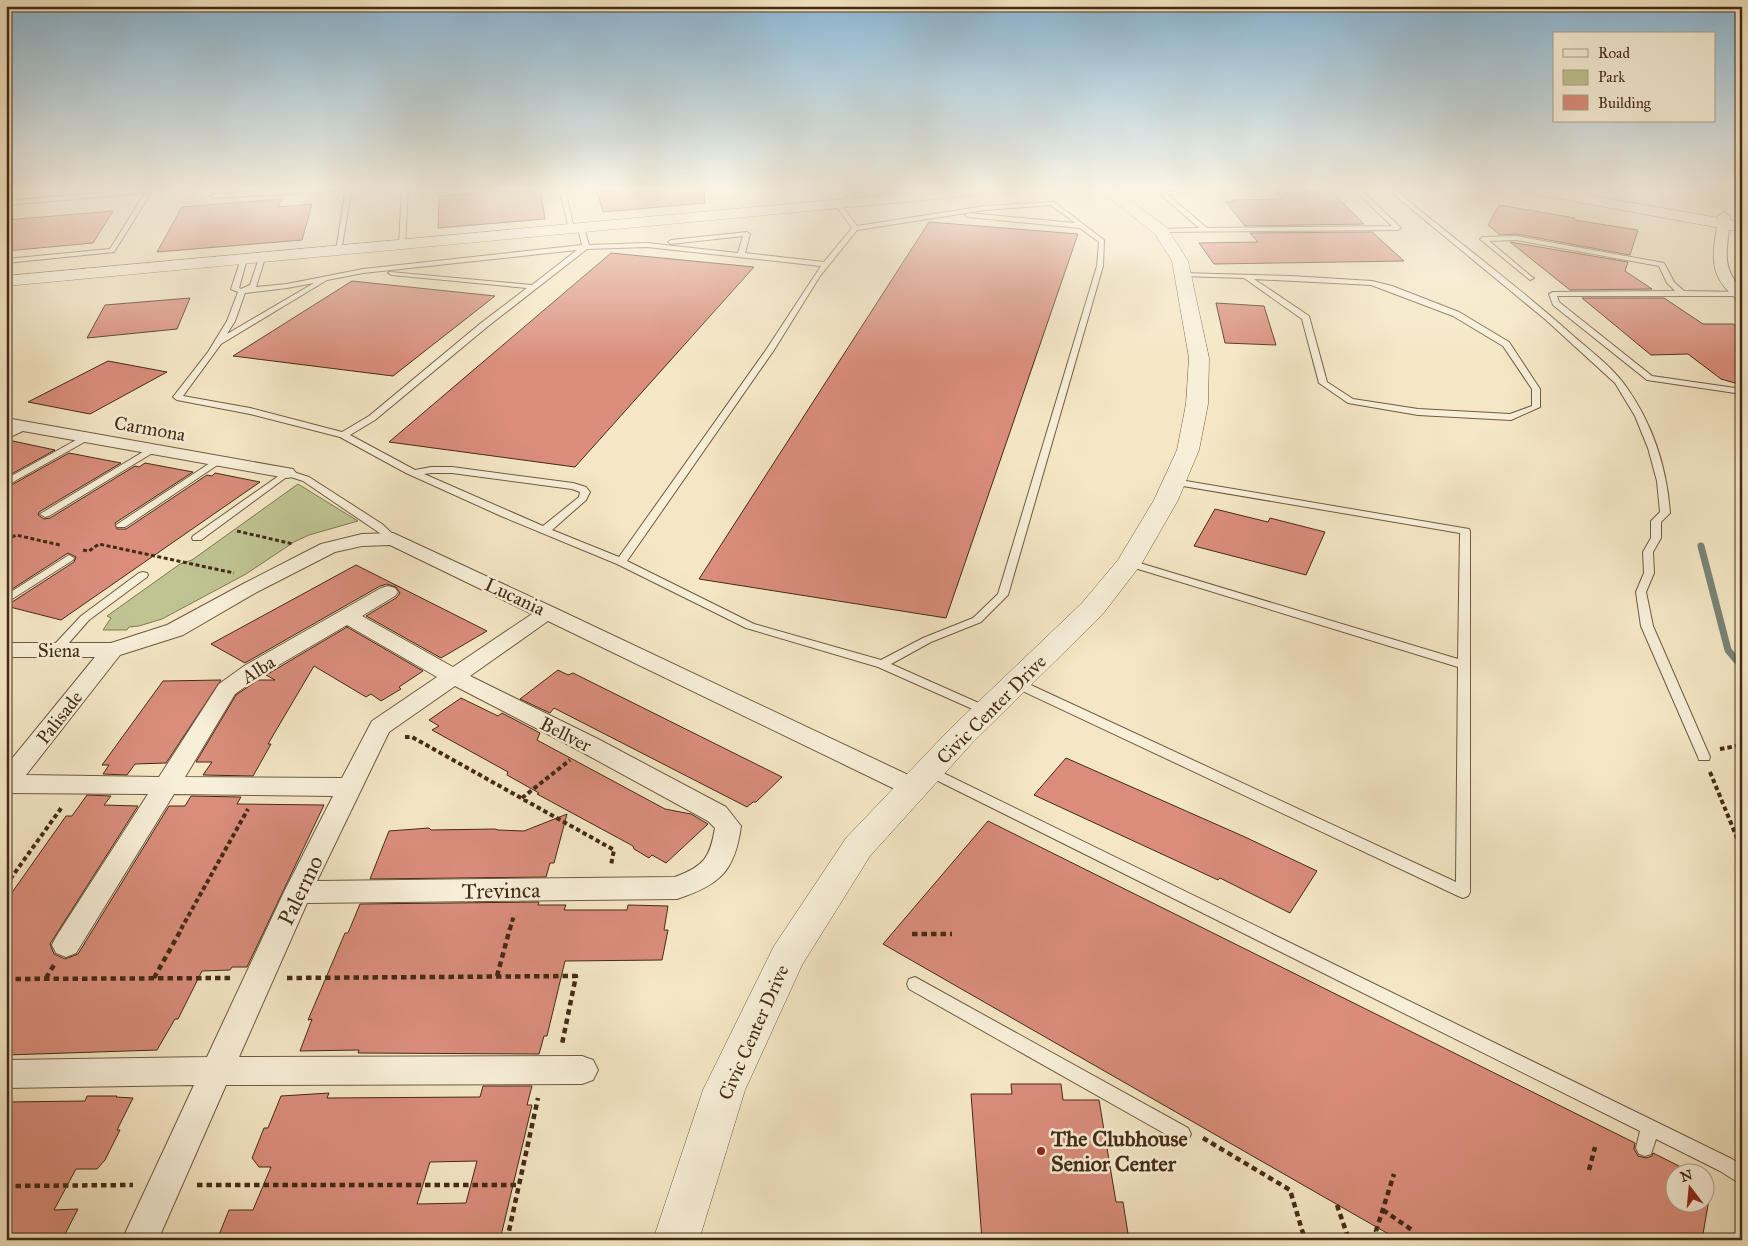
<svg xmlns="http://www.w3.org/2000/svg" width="1748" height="1246" font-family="'IM FELL Great Primer',serif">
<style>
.green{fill:#bfc492;stroke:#817854}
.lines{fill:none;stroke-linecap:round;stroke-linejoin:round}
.stream{stroke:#798478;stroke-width:7}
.building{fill:#da8d7b;stroke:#432b16;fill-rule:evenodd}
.service-casing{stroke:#705a42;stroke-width:2}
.minor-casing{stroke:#705a42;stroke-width:2}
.tertiary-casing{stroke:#705a42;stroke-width:1}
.secondary-casing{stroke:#432b16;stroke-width:1}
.path-far2{stroke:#432b16;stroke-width:3;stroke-dasharray:4 2.5;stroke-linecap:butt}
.path-far1{stroke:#432b16;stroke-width:4;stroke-dasharray:4.5 3;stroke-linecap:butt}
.path{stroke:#432b16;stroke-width:4.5;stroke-dasharray:5.5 4;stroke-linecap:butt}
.service{fill:#f8efd9;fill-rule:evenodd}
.minor{fill:#f8efd9;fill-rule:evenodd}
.tertiary{fill:#f8efd9;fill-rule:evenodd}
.secondary{fill:#f8efd9;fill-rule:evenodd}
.poi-dot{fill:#8f2418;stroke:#f8efd9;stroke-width:2}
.labels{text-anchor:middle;stroke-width:5;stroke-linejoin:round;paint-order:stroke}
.street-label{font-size:19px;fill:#432b16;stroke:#f8efd9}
.near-street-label{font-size:22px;fill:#432b16;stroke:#f8efd9}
.near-poi-label{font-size:22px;font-weight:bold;fill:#432b16;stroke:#f8efd9;text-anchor:start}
</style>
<rect width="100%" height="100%" fill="#f5e7c5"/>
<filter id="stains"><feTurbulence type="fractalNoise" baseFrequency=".004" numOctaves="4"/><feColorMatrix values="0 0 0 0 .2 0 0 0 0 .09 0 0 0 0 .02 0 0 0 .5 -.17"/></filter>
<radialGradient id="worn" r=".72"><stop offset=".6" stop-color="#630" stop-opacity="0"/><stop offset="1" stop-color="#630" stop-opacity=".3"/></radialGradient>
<path class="green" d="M298,484L358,521L309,535L294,542L246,574L162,619L139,626L129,627L127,630H103L111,618L107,616L180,564L192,560Z"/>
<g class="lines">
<path class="stream" d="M1701,546L1728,650L1742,667"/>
</g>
<path class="building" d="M478,188H540L545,219L438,228L439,196L478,193Z
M596,188H704L705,203L603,212Z
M1274,188H1328L1364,224L1245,226L1226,202H1233L1231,200L1283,199Z
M281,199L278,207L312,204L302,240L157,252L182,207Z
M1499,205L1575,218L1574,220L1638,230L1630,255L1516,234L1500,235L1488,225Z
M113,211L93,243L6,251V220Z
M929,222L1078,234L946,618L699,579Z
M1372,232L1404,261L1214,264L1199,243L1258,242L1250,233Z
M1510,242L1628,262L1625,271L1652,289L1570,290Z
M611,253L754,267L575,467L389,442Z
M352,281L495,296L393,376L233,356Z
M190,298L177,329L87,338L105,305Z
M1582,298H1664L1703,324H1733L1742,330V385L1721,379L1688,354L1651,355Z
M1216,303L1264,306L1276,345L1225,343Z
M108,361L167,372L90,414L28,402Z
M6,441L8,440L55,450L6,477Z
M69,453L121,463L39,512L38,515L44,519L50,518L135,466L139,467L145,463L193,472L115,523L117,529H126L207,475L212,476L215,473L260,482L61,620L6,606L74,562L76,557L68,553L6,593V488Z
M1215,509L1268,522L1270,518L1325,532L1306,575L1194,546Z
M356,565L487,631L441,658L366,616L396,598L400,593L396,587L387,584L380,586L245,663L211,644Z
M347,627L423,671L399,687L401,689L381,701L371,694L366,697L314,666L268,744H271L253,776L203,775L212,762H196L236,695L258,680H275L266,675Z
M558,670L568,675L573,673L782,777L756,802H753L747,807L554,708L550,713L520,699Z
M221,680L166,763L135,764L127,775L103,774L109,765H102L163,681Z
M461,698L498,716L502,713L540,733L537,740L665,809L691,814L708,824L666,863L652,855L649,858L634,849L633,846L537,794L539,793L507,775L508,772L432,730L439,726L429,720Z
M1066,758L1245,837L1317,871L1290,913L1220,878L1218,880L1034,795Z
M87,795L111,796L104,805L138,806L50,944L54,954L65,959L78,954L169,806H185L191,796L241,797L237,804L324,805L247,967H232L230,970L202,971L178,1019H175L157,1050L6,1055V901L66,816H72Z
M567,814L554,863H550L546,877L370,879L389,831L429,828L431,830L495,829L498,830L524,831Z
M988,821L1635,1143L1634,1149L1638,1156L1646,1158L1652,1156L1653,1153L1695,1174H1676V1204H1706V1179L1712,1182L1702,1240H1399L883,944Z
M539,902L538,905H566L564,910H627L628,905L668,906L664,930H668L662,960L565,961L547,1036H544L539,1054L358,1053L359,1050L300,1051L312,1019L308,1020L345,933H348L360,904Z
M1011,1084H1061L1063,1100H1099L1116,1202H1123L1129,1240H982L971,1094H1012Z
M483,1086H532L527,1105H532L500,1240H217L229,1210H253L271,1167H259L252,1158L264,1128H268L281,1096L329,1093L327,1098L480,1097ZM477,1161L466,1203L417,1204L430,1162Z
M87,1096H117L116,1097L133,1098L117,1130H120L105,1160L97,1169H76L54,1210L78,1209L62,1240H6V1102L85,1101Z"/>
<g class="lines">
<defs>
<path id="service" d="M154,188L114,252L6,263V259L110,249L145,193L6,205V201Z
M321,188H342L351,192L341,252L336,251L345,193L338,191L213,198L210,196L213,194Z
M402,188H408L405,245L402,247L399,245Z
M559,188H565L574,230L569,229Z
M840,188H846L858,202V204H854Z
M1191,188H1208L1168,195L1207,228L1392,226L1352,188H1359L1401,228L1398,230L1159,232V230L1161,229L1199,228L1160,194Z
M1386,188H1393C1451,237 1513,282 1570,333C1589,350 1613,367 1627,388C1653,425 1667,469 1670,513L1661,522V538L1653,552L1654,573L1646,592L1653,626L1710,757L1709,760H1699L1698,757L1641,626L1636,592L1644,573L1643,552L1651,538V521L1660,512L1657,481L1648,448L1635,416L1615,383L1546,320Z
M1054,202L1104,240L1103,266L1008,595L981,622L931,642L891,664L990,708L992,711L986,715L878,667L746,628L617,564L501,516L406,473L340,437L250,414L177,400L173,397L208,352L227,321L238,292L231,289L241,259L244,257L247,259L239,288L241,289L250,285L259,258L262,256L265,258L256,287L287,284L363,269L582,245L578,228L581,226L584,228L589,245L647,243L738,253L743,236L671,244L668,242L671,240L747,232L750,234L745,253L824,262L852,228L835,204L836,203H840L857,226L985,206ZM1051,205L1075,223L968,213L965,215L968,217L1080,228L1099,242L1097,266L998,594L973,618L923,638L881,660L754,624L627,561L774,350L820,276L857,230L985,210ZM647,247L821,266L766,350L619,557L552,530L586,500L590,492L586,487L573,483L452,467H431L415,470L350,435L375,420L487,327L587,249ZM577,250L532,285L390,272L388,273L392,275L527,288L481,323L369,416L342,432L250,408L183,396L221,344L327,280L363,273ZM314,283L227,334L235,321L245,293L287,288ZM431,473H452L572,489L580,492L579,497L543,526L424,474Z
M1516,236L1664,263L1674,282L1684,291L1741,292V296H1557L1559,302L1652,376L1742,389V394L1647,380L1553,305L1549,294L1553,292L1675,291L1667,283L1659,266L1516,240L1489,241L1532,277L1534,278L1530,280L1480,239L1483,237Z
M1181,273L1291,276L1372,281L1392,286L1459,312L1509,342L1540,389V407L1511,420L1418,415L1348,403L1319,383L1302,319L1244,278L1183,276L1179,274ZM1254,279L1371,285L1453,316L1503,346L1532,389V406L1510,414L1418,409L1353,399L1327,382L1309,316Z
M24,424L27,425V429L6,439V432Z
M85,435L90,438L88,440L6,486V479Z
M151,447L154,448V452L49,516L45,517L40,514Z
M216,459L221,462L219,464L125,527H117L116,525Z
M287,470L309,477L382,524L398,539L393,542L303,481L288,476L201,540H193L192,538L193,536Z
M1174,479L1469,529L1470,531V892L1468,896L1463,898L1458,896L1012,686L1010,683L1012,680H1020L1456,882L1458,667L1125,565L1124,563L1129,560L1133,561L1458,659L1460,533L1171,484V480Z
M69,555L74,558L73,560L6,603V595Z
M143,572L147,573L148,575L147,577L89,620L60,653H52L50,650L52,647L81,616L139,573Z
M929,766L1732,1159L1742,1165V1185L1720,1171L1656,1139L1651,1154L1645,1156L1639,1154L1636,1148L1640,1131L924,774L922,771L924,768Z
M915,977L1188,1128L1191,1134L1188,1140L1182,1142L1176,1140L909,989L907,984L909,979Z"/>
<path id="minor" d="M1724,212L1730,216C1729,246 1718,265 1742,289V301C1736,300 1733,296 1729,292C1705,267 1716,246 1718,216Z
M6,418L287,468L293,469L296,473L293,477L287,478L6,428Z
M393,533L555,608L921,781L925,787L921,793L912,796L903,793L548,621L470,676L598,739L726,807L741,826C735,871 720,885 677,899L307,903L239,1057L582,1056L593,1060L598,1070L593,1080L582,1084L226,1085L158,1240H122L194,1085L6,1088V1060L207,1057L284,892L333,796L174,794L76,953L66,957L56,953L52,945L56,937L148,794L6,793V766L95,657H6V643H111L167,625L243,584L321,544L362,534ZM390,545L532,614L453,667L362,616L395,596L398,592L395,588L388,586L381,588L244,666L219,684L159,777L26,775L120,655L183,635L257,592L335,552L362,546ZM347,625L437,677L372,721L342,778L185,777L235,694L260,676ZM455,686L580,751L708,821L715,828C710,858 704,866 675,877L317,881L389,732Z"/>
<path id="tertiary" d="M963,188H1019L1017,191L1012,192L6,286V276Z
M1097,188H1114L1167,228L1188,261L1209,358L1208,404L1199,450L1178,500L1142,563L1102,615L973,742L870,856L802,965L745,1090L699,1240H653L703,1090L774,946L846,838L951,728L1082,603L1118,560L1154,500L1177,450L1186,404L1189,358L1172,261L1155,234Z"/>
<path id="secondary" d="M1515,188H1548L1742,222V232L1522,192L1517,191Z"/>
</defs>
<use href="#service" class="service-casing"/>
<use href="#minor" class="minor-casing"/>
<use href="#tertiary" class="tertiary-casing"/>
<use href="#secondary" class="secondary-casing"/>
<path class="path-far2" d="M237,531L293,544
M6,540L16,535L60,545
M83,550L89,551L99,544L234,573"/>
<path class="path-far1" d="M405,737H412L614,850L611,865
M1720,749L1742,745
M1710,772L1742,850
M522,798L570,760
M6,885L62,807
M181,929L248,809
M510,929L514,915"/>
<path class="path" d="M912,934H952
M497,976L510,928
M46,978L54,965
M154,978L182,928
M287,978L576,976L562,1044
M6,979L231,978
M1203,1138L1290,1190L1305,1240
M1589,1170L1595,1147
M197,1185H519L538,1098
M6,1186L133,1185
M1337,1205L1349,1240
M1383,1210L1412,1230
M507,1240L519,1185
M1380,1240L1376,1231L1394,1174"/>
<use href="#service" class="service"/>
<use href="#minor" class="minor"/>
<use href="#tertiary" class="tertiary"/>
<use href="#secondary" class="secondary"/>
</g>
<linearGradient id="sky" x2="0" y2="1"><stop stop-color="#8ab8d6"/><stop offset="0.52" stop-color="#faf4e5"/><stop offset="1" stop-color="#faf4e5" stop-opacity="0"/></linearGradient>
<rect width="1748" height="363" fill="url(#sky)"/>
<circle class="poi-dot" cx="1041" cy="1151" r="5"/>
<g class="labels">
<g class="street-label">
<text transform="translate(150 428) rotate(10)" y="7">Carmona</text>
<text transform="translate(515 596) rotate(25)" y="7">Lucania</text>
<text x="59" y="657">Siena</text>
<text transform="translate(258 669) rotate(-32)" y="7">Alba</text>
<text transform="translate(991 709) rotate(-45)" y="7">Civic Center Drive</text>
<text transform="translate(59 717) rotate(-52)" y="7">Palisade</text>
<text transform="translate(566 734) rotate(27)" y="7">Bellver</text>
<text transform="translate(753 1032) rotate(-66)" y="7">Civic Center Drive</text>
</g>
<g class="near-street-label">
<text transform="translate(300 890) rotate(-64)" y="8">Palermo</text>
<text transform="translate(501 890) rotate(-1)" y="8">Trevinca</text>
</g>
<g class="near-poi-label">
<text x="1051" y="1146">The Clubhouse<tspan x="1051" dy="25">Senior Center</tspan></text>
</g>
</g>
<rect width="1748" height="1246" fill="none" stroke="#f5e7c5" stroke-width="25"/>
<rect x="8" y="8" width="1733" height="1231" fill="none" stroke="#432b16" stroke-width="2.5"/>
<rect x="12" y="12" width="1723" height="1221" fill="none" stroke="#432b16"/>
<rect x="1553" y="32" width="162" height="90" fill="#f8efd9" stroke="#b0a18b"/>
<rect x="1563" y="49" width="25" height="8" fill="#f8efd9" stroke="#b0a18b"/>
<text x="1598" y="58" font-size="15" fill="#432b16">Road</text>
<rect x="1563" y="70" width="25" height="15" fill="#bfc492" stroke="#b0a18b"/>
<text x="1598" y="82" font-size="15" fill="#432b16">Park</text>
<rect x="1563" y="95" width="25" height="15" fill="#da8d7b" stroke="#b0a18b"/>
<text x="1598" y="108" font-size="15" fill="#432b16">Building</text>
<g transform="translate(1690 1188) rotate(344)"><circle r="24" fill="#f8efd9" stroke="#b0a18b"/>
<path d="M0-4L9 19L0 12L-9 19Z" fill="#8f2418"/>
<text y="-8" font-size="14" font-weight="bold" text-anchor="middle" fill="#432b16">N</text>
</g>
<rect width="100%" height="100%" filter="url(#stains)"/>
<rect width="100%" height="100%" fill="url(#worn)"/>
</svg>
